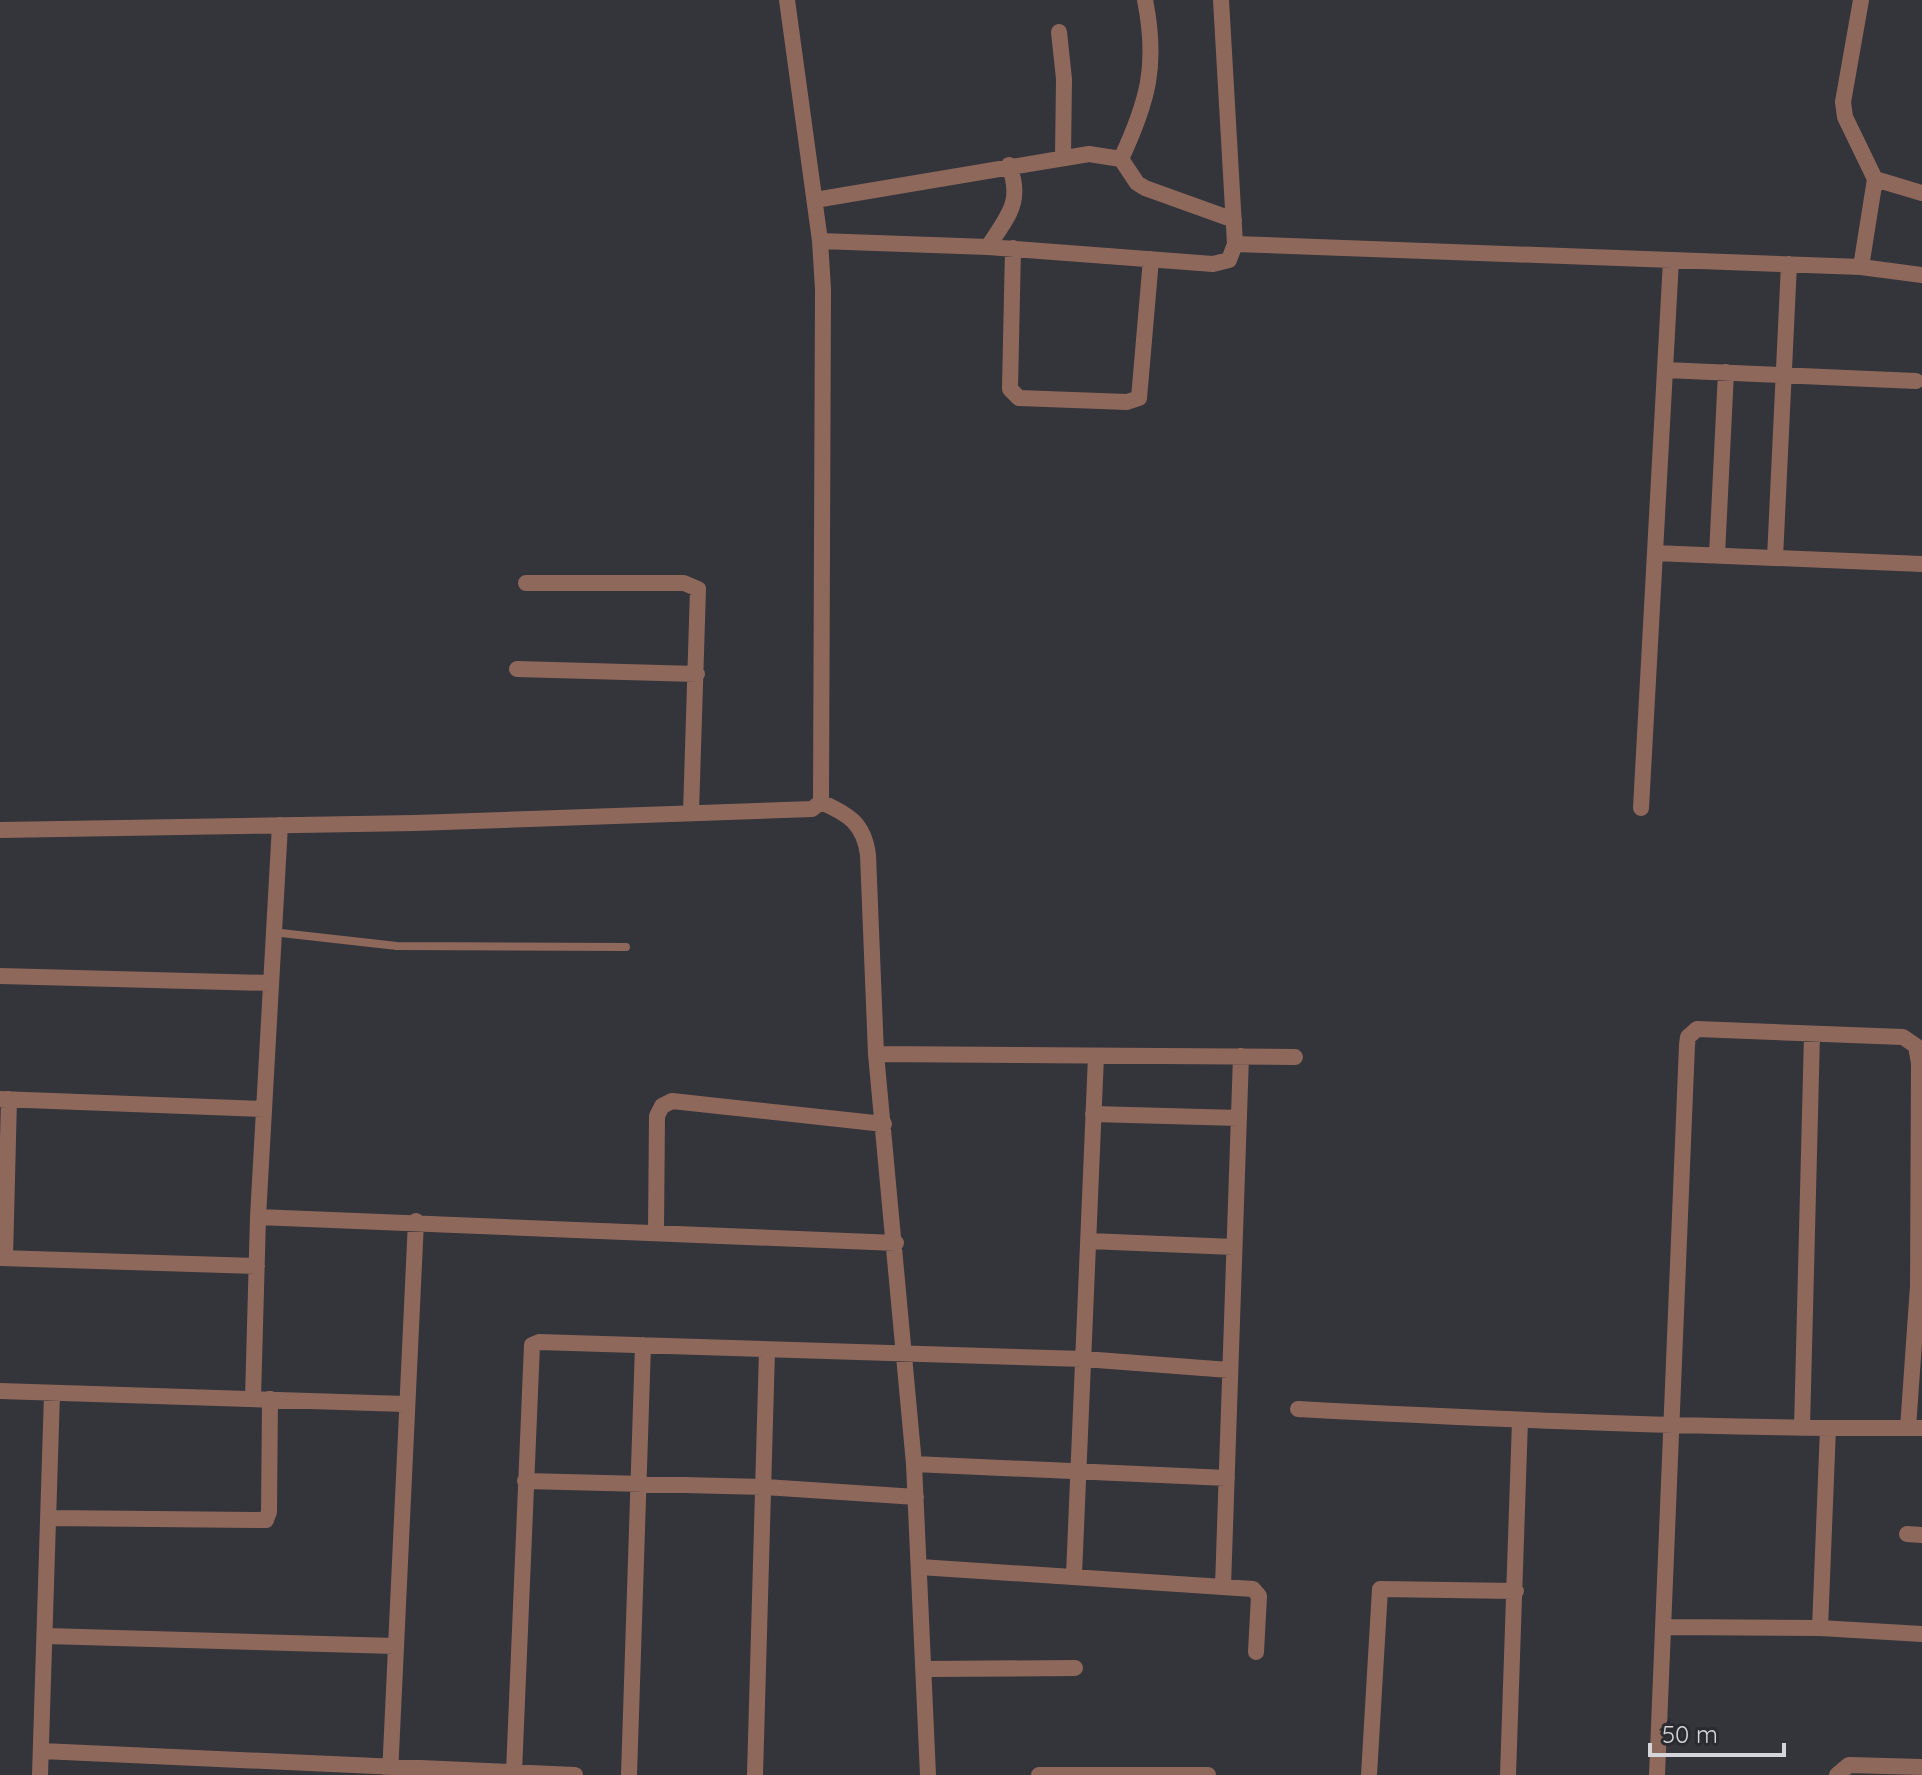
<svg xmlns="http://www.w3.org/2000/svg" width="1922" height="1775" font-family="Quicksand,sans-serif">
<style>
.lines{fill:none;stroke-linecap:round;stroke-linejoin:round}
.service{stroke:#8f685c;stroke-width:8}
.minor{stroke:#8f685c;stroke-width:16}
</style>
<rect width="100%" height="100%" fill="#34343b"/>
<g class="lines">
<path class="service" d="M272,932L397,946L626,947"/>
<path class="minor" d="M787,0L820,241L823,289L821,802
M1861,0L1843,102L1845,117L1875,179
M1059,32L1064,79L1063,156
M1121,159C1148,101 1158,65 1145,0
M815,200L1089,154L1121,159L1137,183L1145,188L1234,220
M820,241L988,247L1213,264L1229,260L1235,244L1221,0
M1235,244L1861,267L1875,179L1922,193
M988,247C1008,215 1023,203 1009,165
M1013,248L1010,389L1019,398L1127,402L1139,398L1151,259
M1861,267L1922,275
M1665,370L1916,381
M1655,553L1922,564
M1717,555L1726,372
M1775,558L1789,264
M526,583H684L698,589L691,813
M517,669L697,674
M821,802C848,814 864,823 868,855L876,1054L914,1464L928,1775
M1641,808L1671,260
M0,830L415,823L812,809L821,802
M0,976L269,983
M876,1054L1295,1057
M0,1099L264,1109
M1093,1114L1239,1118
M258,1217L896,1243
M656,1230L657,1116L662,1106L672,1101L884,1124
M1089,1241L1234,1247
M0,1258L257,1266
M5,1258L9,1099
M0,1391L405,1404
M253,1399L258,1217L280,825
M1298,1409C1506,1420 1714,1429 1922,1428
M1802,1428L1812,1035
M914,1464L1227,1478
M525,1481L765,1487L916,1497
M49,1518L266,1520L269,1512L270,1399
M1907,1534L1922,1535
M920,1567L1253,1589L1259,1596L1256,1652
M1074,1575L1096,1056
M1223,1586L1241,1056
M1663,1627L1820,1628L1922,1634
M1820,1628L1828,1428
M46,1636L395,1646
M923,1669L1075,1668
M42,1751L575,1775
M514,1772L532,1345L539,1342L1084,1359L1229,1370
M40,1775L52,1394
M390,1775L416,1221
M629,1775L643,1345
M755,1775L767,1350
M1039,1775H1208
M1369,1775L1380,1589L1516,1591
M1508,1775L1520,1420
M1657,1775L1687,1045L1688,1037L1697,1029L1903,1037L1916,1046L1919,1063L1918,1286L1908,1428
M1837,1775L1849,1765L1922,1767"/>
</g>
<path d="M1650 1743v12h134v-12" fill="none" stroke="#d6d6da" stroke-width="4"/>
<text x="1662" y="1743" font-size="24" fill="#d6d6da" stroke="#2a2a31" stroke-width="6" paint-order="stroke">50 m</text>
</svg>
